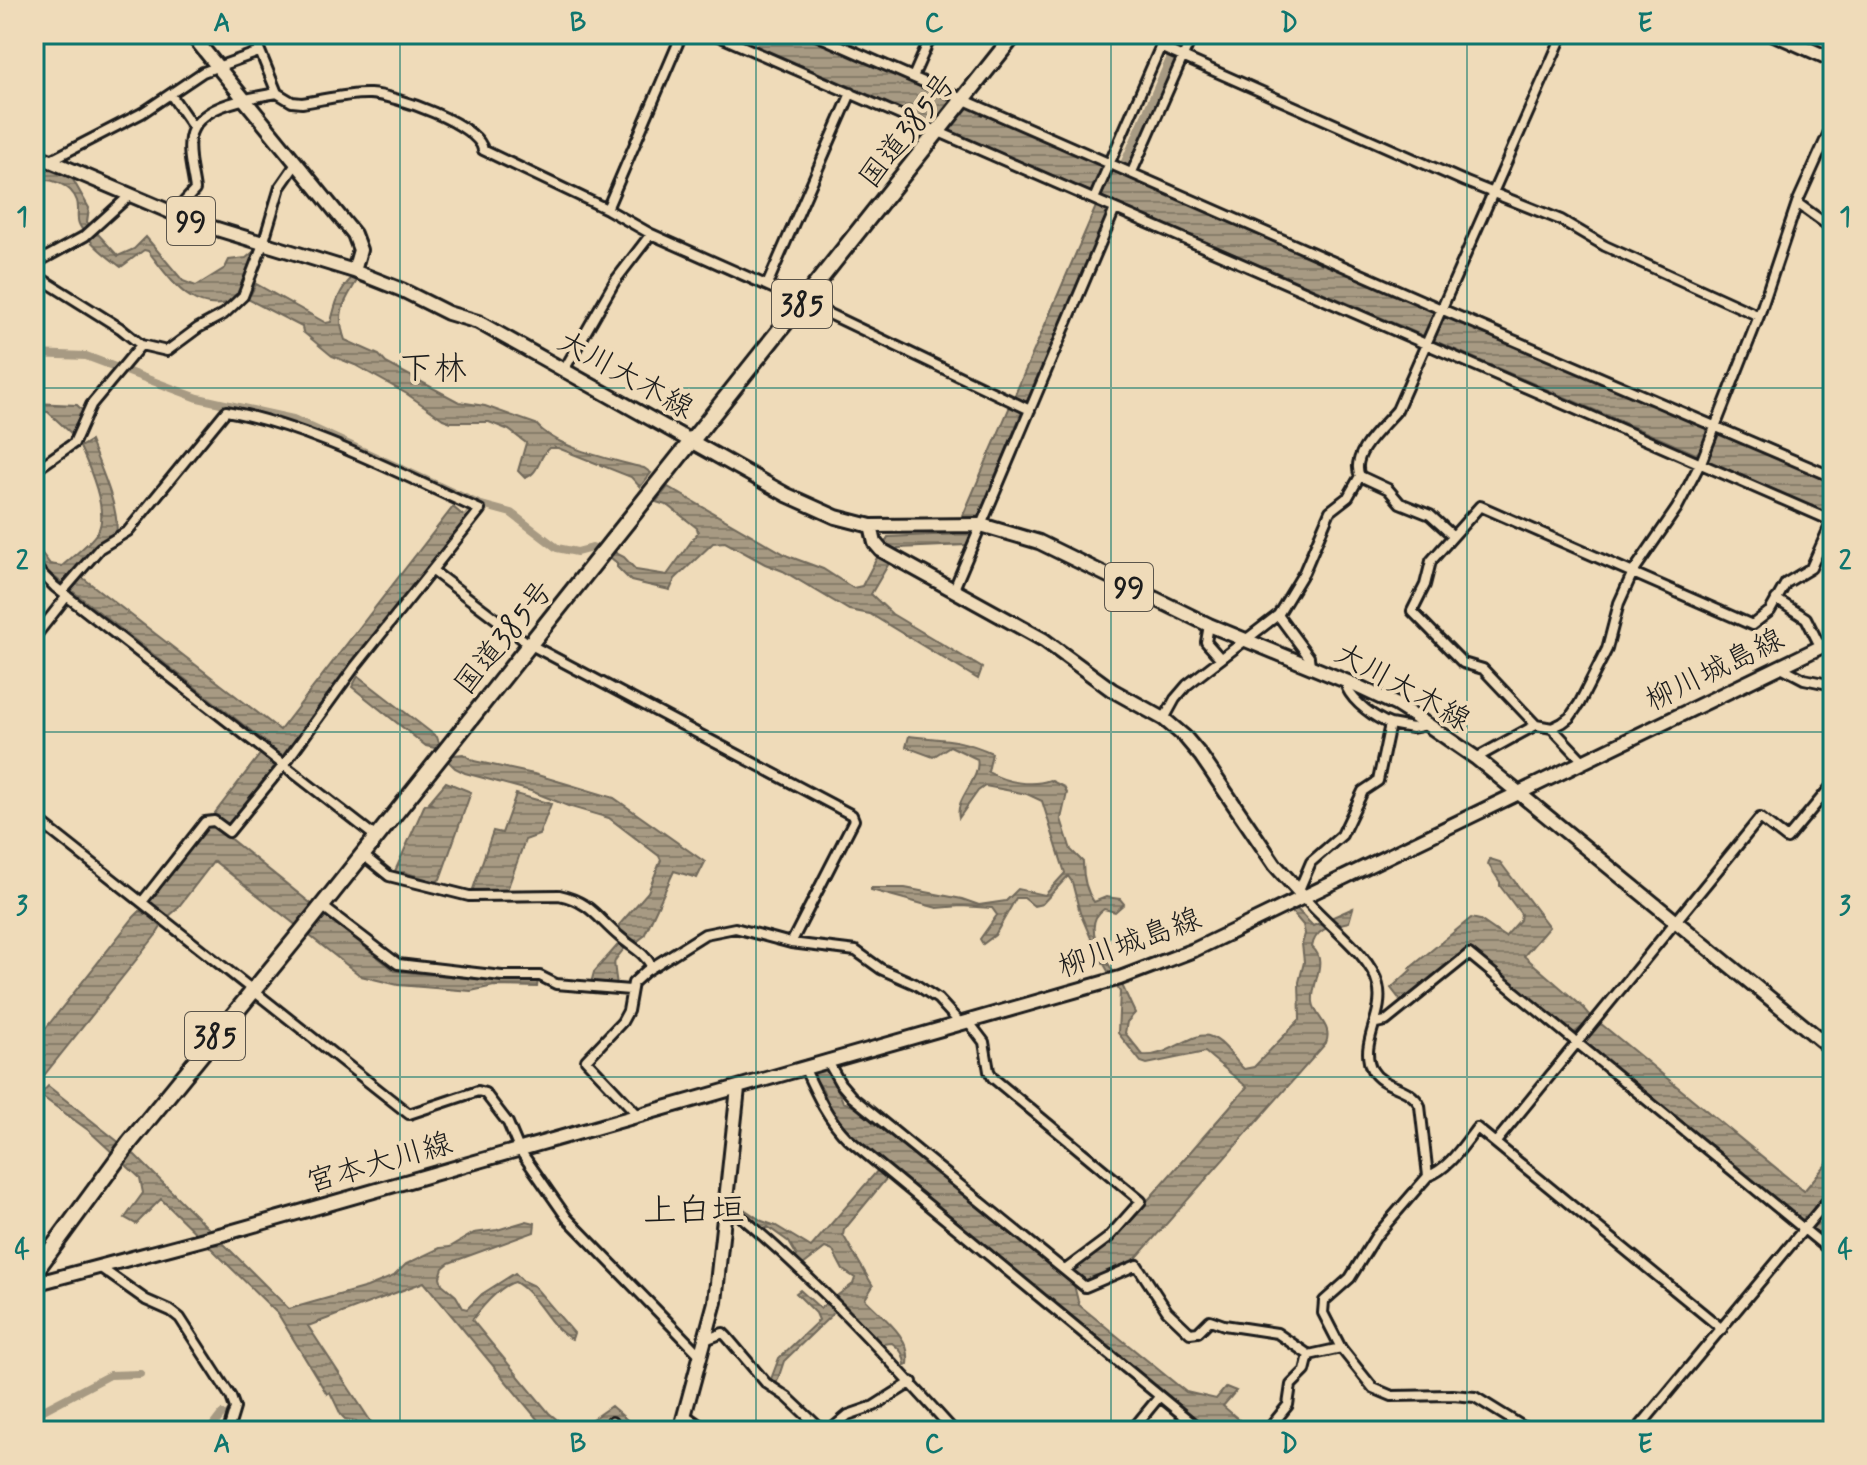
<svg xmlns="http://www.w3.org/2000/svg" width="1867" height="1465" font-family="Mynerve,'Klee One',sans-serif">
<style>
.water{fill:url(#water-rules);stroke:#6f685a;stroke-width:2}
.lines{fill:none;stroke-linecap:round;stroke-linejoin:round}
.canal{stroke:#a79a83;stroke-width:8}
.street-casing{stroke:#1c1c1c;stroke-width:14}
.secondary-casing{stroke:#1c1c1c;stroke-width:18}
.primary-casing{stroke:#1c1c1c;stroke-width:18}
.highway-casing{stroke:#1c1c1c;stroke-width:20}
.street{stroke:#efdbb9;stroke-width:8}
.secondary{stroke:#efdbb9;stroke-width:12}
.primary{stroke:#efdbb9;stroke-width:12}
.highway{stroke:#efdbb9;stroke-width:14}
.grid{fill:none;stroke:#0f766e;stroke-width:2;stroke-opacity:0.55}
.labels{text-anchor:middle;stroke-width:8;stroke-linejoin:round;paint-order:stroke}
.shield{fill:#efdbb9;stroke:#5b554b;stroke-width:2}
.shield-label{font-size:28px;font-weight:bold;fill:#1c1c1c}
.street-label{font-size:30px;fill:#1c1c1c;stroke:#efdbb9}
.quarter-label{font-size:34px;fill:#1c1c1c;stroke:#efdbb9}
.neatline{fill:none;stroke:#0f766e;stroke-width:3}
.grid-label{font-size:26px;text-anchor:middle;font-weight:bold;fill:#0f766e}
</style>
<defs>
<pattern id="water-rules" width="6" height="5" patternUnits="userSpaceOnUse" patternTransform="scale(2)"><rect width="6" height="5" fill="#a79a83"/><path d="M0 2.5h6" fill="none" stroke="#877d6a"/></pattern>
</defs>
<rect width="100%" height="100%" fill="#efdbb9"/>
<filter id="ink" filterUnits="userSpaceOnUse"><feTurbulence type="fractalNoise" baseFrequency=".0125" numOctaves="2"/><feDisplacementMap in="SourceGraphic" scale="16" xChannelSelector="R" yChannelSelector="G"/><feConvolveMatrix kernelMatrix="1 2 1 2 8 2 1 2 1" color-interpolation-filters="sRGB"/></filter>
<g filter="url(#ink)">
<path class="water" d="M726,34H803L1706,428V434L1712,437L1715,431L1732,437L1833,482V516L1721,466L1706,462L1705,453L1700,450L1696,454Z
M44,168L72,178L89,208L87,222L118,256L134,249L146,237L183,281L196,286L225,268L229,260L246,258L252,253C254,269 241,277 242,293L251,294L256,284L326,323L331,322C335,305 339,289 353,277L358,279C345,301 335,312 345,340L379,355L386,363L459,402L485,406L536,424C557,449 614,460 644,468L651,473L640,487L631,477L558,448H549C538,457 540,473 525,478L518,471L526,443L509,430L489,422H451L443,419L407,394L355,365L332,356L303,332L302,327L240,295L239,299C194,319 172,281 148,251L144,250L121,267C105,255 90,244 80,226C75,218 80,210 77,201C71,184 50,177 34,181V170Z
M1097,204L1111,210L1022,412L967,545L898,548L871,594L892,614L982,668L978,679L870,614L849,610L783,571L765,564L725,542L713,543L675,579L670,590L631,581L617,567V563L610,557L614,552L624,557L636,570L667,575L698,532L697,528L669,506L656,502L668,487L788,556L823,569L853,588L862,586L888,537L955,534Z
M34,403L77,405L83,411L73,435L48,412L34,411Z
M90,441C99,464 121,511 116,535L106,540L74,571L280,730L453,507L466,518L223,833L395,971L491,980H538L537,987L494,986L471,991L398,985L361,976L214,861L176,910L169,916L164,913L157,922L161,927L156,935L34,1088V1043L134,917L140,911L147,914L154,905L149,899L154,892L268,744L39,565L34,557V543L50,564L62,566C73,556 90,544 98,531C109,512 89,466 80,447Z
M358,676L437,737L439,743L454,755L463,754L474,761L534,774L614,798L705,862L697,878L674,871L644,936L639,940L629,941C613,968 612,950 617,985L591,983L594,972L624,938L619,925L648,892L661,860L659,856L609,818L568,806L531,791L465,773L455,768L435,748L426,746L352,687Z
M909,736C943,740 960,738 992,753L988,772C1006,782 1030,787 1050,780L1064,787L1067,793L1061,819L1071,850L1083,862C1083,876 1086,891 1094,902L1106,897L1120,899L1124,904L1115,912L1104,909C1077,927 1110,965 1121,983C1126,993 1130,1003 1135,1013L1127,1022L1125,1033L1143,1055C1169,1058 1193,1029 1211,1037C1225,1042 1234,1060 1244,1069L1254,1067L1300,1019L1299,982L1304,962L1302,944L1305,934L1303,925L1291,911L1296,908L1313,926L1353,908L1349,922C1332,926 1315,928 1312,947C1329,962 1311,982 1313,1002C1315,1018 1333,1025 1326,1043L1132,1263L1085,1282L1073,1272L1074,1268L1113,1240L1247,1087L1205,1052L1147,1064L1141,1062L1118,1033L1120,992L1097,952L1080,913L1072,882L1068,876L1042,904L1034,906L1024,898H1016L995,935L983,944L980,939L997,915L992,908L961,906L937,908L871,890V888H905L962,899L979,905L1006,901L1018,889L1045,895L1065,873L1042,801L1027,794L985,786L978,791L959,818C954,798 982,779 977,759L950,746L933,757L906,747Z
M446,782L471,792L440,879L435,882L404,872L397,873L395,871L425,804H432L429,802Z
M516,794L551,804L539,835L525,840L506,893L472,892L493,831L502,833Z
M1490,859L1500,862L1549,927L1524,956L1584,1008L1591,1016L1586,1024L1593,1029L1600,1023L1804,1191L1833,1156V1185L1823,1200L1821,1199L1814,1207L1822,1214L1827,1207L1833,1212V1249L1812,1230L1816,1222L1809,1214L1802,1220L1787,1208L1785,1210L1583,1043L1590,1031L1583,1026L1574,1033L1570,1030L1568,1032L1469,949L1401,1001L1391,988L1411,970L1410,968L1471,918L1480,920L1505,937L1520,920L1521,914L1500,886V882L1488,864Z
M824,1067L832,1076L843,1102L864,1111L1074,1285L1079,1305L1186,1392L1216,1399L1226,1387L1236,1391L1223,1406L1252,1431H1207L956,1223L944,1210L941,1212L888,1165L852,1138L831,1111L823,1090L812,1074L811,1071Z
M48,1086L135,1155L289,1309L367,1287L394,1276L406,1264L440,1248L450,1247L474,1233L497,1230L527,1221L535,1223L534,1232L449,1263L443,1268L440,1277L442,1284L456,1296L463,1308L467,1309L482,1294L515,1273L523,1281L534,1286L574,1333L572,1339C548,1328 539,1295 515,1282C499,1286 482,1307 472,1320L549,1413L571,1431H547L424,1282L308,1326L377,1431H362L356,1421L345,1419L341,1415L330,1392L327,1394L278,1314L161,1199L136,1224L125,1218L143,1193L140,1178L88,1130L40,1095Z
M878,1170L886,1179L844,1230L843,1235L873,1286L865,1299C882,1317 912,1337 908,1364L905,1365C904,1354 901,1350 892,1343L882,1344L843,1304L784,1361L776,1385L771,1379L779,1358L819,1320L816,1313L796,1293L800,1290L820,1308L853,1284L855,1278L843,1270L833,1251L825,1248L803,1265L795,1258L797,1256L789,1242L768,1227L763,1230L731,1204L732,1201L762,1221L776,1226L811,1247Z
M611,1406L640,1431H623L610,1418L594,1431H575Z"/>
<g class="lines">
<path class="canal" d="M1120,173L1181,34
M34,354L86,356L198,398L293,419L478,504L511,513L557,548L577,552L592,548L603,552
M458,528L478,504
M34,1415L110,1375L140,1374
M209,1431L222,1414"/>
<defs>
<path id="street" d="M253,34L277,93L292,102L302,103C323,100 348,93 370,94C394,95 479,124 483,150L607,209L651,234L804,302L1030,410
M714,34L1832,521L1811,568L1786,583L1770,611L1752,625L1480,506L1431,561L1425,585L1412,611L1463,663L1483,669L1536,725
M814,34L1441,309L1833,477
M1160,47L1466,182L1561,220L1605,246L1759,316
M913,77L932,34
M171,95L193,127
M49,161L142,113L203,72L259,52
M1132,172L1193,34
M1094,199L1166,34
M1797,203L1833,229
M607,209L682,34
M173,214L195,190C193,174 187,154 190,138C196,105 249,98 277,93
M34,264L85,236L129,196
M34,274L120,328L141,345L167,351L198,328L224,314L243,296L263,244L280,187L296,164
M767,285L851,93
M564,370L615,281L651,234
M34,471L74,443L91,405L141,345
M1360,476L1388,489L1400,503L1430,515L1453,536
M34,566L55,587L376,837
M433,571L529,644L852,815L854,820L791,943
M954,589L1115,209
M62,592L100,548L128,531L226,411C307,425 404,476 480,510L354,668L283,766L229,832L214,821L205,822L142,902
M1776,599L1806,618L1820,646
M1278,615L1309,657L1310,665
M1209,625L1206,642L1221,659
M34,638L67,596
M1781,667L1804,679L1833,685
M1348,682L1347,688C1354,703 1375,718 1390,724
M1164,719L1175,699L1187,685L1278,615L1304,572L1330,511L1348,497L1360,476C1349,454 1384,426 1397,410L1563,34
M1552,728L1583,761
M1476,758L1536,725L1552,728L1562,723L1570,717L1579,704L1607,649L1619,603L1633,572L1677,508L1702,460L1759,316L1797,203L1833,123
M34,817L409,1114L478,1091L485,1093L508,1123L519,1149L567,1218L701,1356
M363,855L389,876L469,896L559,895C591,902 597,918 620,937C633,948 644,952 652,967
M1299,890L1311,862L1342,835L1363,791L1378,781L1390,724L1412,728L1427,725
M1303,896C1323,922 1371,954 1378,985C1386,1015 1358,1043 1372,1070C1383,1089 1410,1085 1420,1106L1428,1176
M322,906L398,964L502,976H540L556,984L630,990
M968,1021L984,1042L989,1071L993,1078L1141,1201L1108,1238L1065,1270
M1376,1023L1386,1021L1469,954L1833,1253
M827,1060L840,1083L852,1097L1085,1287L1137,1265L1167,1311L1190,1333L1198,1332L1210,1320L1224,1325L1277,1333L1309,1355L1341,1348
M804,1067C816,1093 827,1118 848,1139L1202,1431
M638,1115L586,1060L622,1022L628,1011L633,983L646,971L705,934L735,928L791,943L856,951L881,969L915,984L938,999L960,1023
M1496,1142L1760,818L1787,839L1833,784
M727,1205C811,1274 882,1351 954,1431
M98,1266L146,1300L171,1311L180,1318L231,1397L235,1408L228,1431
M705,1340L723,1333L727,1337L766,1383L787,1397L823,1431
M685,1415L708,1431
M603,1431L612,1422
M829,1431L848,1415L874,1406L912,1382
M1131,1431L1159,1397
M1267,1431L1288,1405L1291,1385L1305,1371L1309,1355
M1530,1431L1475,1397L1453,1395L1392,1396L1373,1388L1341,1348L1323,1313L1324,1301L1350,1278L1376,1236L1428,1176C1449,1169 1464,1144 1477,1128L1722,1329
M1636,1431L1833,1194"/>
<path id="secondary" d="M1774,34L1833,60
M34,1284L223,1234L1120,978L1194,950L1833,641
M680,1431L715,1302L738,1088"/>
<path id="primary" d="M191,34L354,234L360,250L354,271
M34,154L194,222L354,271L402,290L448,313L478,322L787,495L836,517L871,526L981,525L1039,542L1209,625L1348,682L1395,704L1428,725L1476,758L1833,1050
M871,526L875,543L881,550L1044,640L1112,690L1164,719L1185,737L1201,756L1275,865L1303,896"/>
<path id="highway" d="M34,1273L130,1142L302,931L1015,34"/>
</defs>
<use href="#street" class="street-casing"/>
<use href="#secondary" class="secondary-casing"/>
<use href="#primary" class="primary-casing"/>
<use href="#highway" class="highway-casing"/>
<use href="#street" class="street"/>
<use href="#secondary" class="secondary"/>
<use href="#primary" class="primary"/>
<use href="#highway" class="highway"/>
</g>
</g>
<path class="grid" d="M400,34V1431M756,34V1431M1111,34V1431M1467,34V1431M34,388H1833M34,732H1833M34,1077H1833"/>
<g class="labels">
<g class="shield">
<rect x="167" y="197" width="48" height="48" rx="6"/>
<rect x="772" y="280" width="60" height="48" rx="6"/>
<rect x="1105" y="563" width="48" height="48" rx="6"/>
<rect x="185" y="1012" width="60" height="48" rx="6"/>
</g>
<g class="shield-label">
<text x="191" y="231">99</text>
<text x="802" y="314">385</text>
<text x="1129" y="597">99</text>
<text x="215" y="1046">385</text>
</g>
<g class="street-label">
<text transform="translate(907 130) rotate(-52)" y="10">国道385号</text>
<text transform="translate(626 374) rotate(29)" y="10">大川大木線</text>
<text transform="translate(503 637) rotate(-51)" y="10">国道385号</text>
<text transform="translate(1714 669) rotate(-26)" y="10">柳川城島線</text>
<text transform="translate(1403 686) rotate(29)" y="10">大川大木線</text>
<text transform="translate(1129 942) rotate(-20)" y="10">柳川城島線</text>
<text transform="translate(379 1162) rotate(-16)" y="10">宮本大川線</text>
</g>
<g class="quarter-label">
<text x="433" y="379">下林</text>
<text x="694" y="1221">上白垣</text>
</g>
</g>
<rect width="1867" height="1465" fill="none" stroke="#efdbb9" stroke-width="88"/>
<rect x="44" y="44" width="1779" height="1377" class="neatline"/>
<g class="grid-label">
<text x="222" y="31">A</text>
<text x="578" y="31">B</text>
<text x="934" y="31">C</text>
<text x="1289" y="31">D</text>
<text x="1645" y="31">E</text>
<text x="22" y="225">1</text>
<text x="1845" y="225">1</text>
<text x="22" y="569">2</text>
<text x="1845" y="569">2</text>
<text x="22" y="914">3</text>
<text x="1845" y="914">3</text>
<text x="22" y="1258">4</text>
<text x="1845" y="1258">4</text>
<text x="222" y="1452">A</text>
<text x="578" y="1452">B</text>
<text x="934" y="1452">C</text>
<text x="1289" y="1452">D</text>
<text x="1645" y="1452">E</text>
</g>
</svg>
